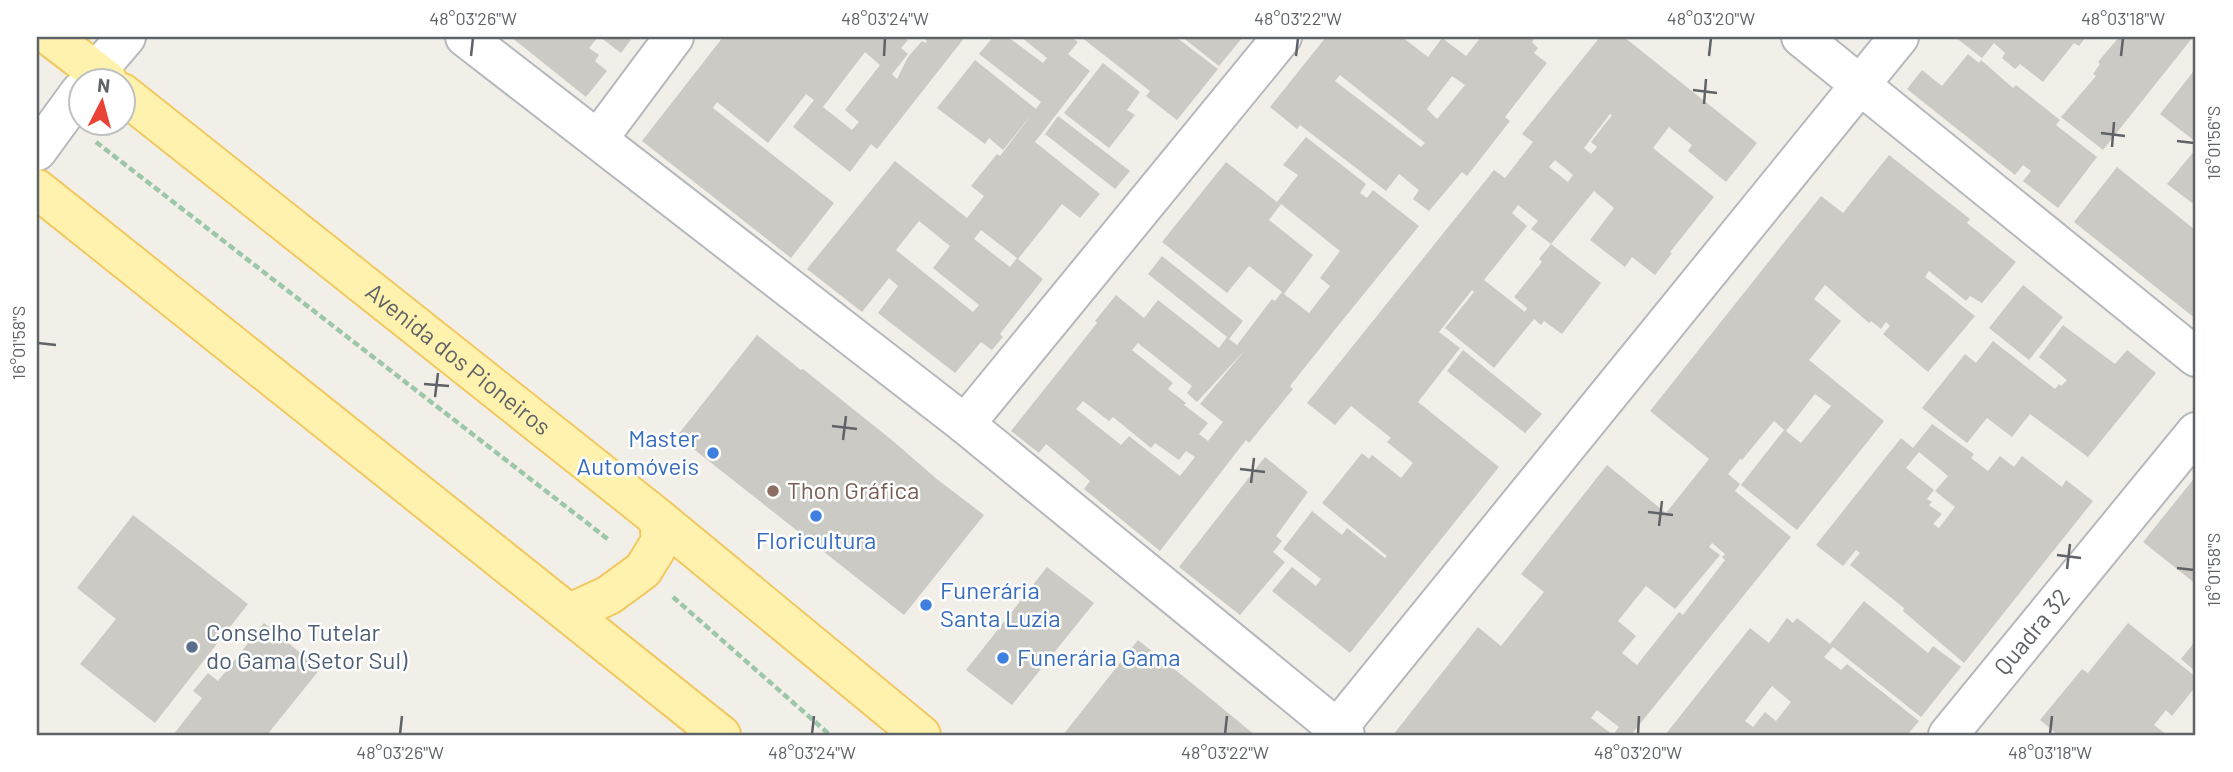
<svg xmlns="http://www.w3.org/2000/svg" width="2233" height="772" font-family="Barlow,sans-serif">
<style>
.building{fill:#cccac5;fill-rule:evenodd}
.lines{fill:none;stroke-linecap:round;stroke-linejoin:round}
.minor-casing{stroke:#b5b8bc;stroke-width:42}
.major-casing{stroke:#f2c960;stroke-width:42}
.path{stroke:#9cc7a9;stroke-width:4.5;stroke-dasharray:7 3.5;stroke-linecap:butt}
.minor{stroke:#fff;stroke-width:38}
.major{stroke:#fff2af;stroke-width:38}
.ticks{fill:none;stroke:#5f6368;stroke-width:2.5}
.shop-dot{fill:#3f7fe0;stroke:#fff;stroke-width:2.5}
.education-dot{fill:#8d6e63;stroke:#fff;stroke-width:2.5}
.service-dot{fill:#5c6f8a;stroke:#fff;stroke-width:2.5}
.labels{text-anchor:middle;stroke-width:5;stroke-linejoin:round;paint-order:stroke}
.street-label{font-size:24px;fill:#5f6368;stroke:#fff}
.shop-label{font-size:24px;fill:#366cbe;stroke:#fff;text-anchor:start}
.education-label{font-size:24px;fill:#785e54;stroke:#fff;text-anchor:start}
.service-label{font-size:24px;fill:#4e5e75;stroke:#fff;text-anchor:start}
.neatline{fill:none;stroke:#5f6368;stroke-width:2.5}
.ticks-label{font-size:18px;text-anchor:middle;fill:#5f6368}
</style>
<rect width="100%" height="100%" fill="#f1efe8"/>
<path class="building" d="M511,37H598L589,48L599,55L595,61L607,71L586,97Z
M600,37H633L621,53Z
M723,37H904L908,40L901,48L908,54L892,74L897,79L908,57L922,41L925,43L927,41L924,38L925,37H965L877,149L871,144L850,172L793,127L814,100L806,94L768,143L717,102L713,108L834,203L791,258L642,141ZM865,52L880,65L845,110L859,122L852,130L823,107Z
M993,37H1008L1043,63L1047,58L1021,37H1071L1078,42L1068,54L1090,71L1035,142L1100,194L1080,218L1062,204L1018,259L1043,279L1000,334L1003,337L992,350L981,342L955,373L878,313L898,286L889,278L862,312L807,269L895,161L967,218L984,196L971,186L997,154L1000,156L1032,114L1003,150L989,138L985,144L937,108L975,60L1036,109L1041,102L979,54ZM919,221L950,246L933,268L979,305L973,312L896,250ZM981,230L1017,258L1010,267L974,239Z
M1081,37H1176L1218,69L1177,120L1146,96L1150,91Z
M1182,37H1243L1219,66Z
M1326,37H1402L1428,57L1442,38L1466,56L1481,37H1535L1532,42L1538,48L1534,53L1547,63L1505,117L1510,121L1467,176L1462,172L1429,211L1413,199L1419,190L1399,174L1386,191L1300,125L1297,129L1270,107ZM1340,75L1425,143L1421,147L1335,81ZM1452,76L1465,85L1437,119L1427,109Z
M1600,37H1624L1757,143L1726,182L1688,151L1692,145L1669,127L1653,148L1714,197L1670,252L1672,253L1655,275L1632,257L1625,267L1590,240L1614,208L1594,191L1551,244L1531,229L1538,221L1518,205L1512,213L1527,226L1484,280L1525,312L1527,308L1514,297L1542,262L1539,259L1551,244L1601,283L1562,334L1544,321L1541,325L1534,319L1494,368L1445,328L1474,292L1472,290L1439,332L1460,348L1418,402L1499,467L1350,653L1272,591L1292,567L1316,586L1321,579L1283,549L1312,511L1342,535L1347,528L1385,558L1387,556L1322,503L1362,453L1369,459L1372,455L1401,478L1413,463L1387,442L1391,438L1351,406L1335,425L1307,403L1494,170L1505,178L1533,142L1522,134ZM1610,114L1612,115L1591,142L1597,147L1591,154L1584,148ZM1555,160L1573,175L1568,182L1549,167Z
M1955,37H2086L2079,46L2074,43L2043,82L2020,64L2015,69L2002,58L2005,53L1994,43L1982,58Z
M2119,37H2193L2103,150L2061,117L2096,76L2093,74L2100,64L2098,62Z
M1968,54L1979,63L1981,60L2013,88L2016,85L2060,120L2056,125L2097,157L2058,208L2023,181L2031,171L2023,165L2015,175L1907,89L1922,70L1942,86Z
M1103,63L1140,92L1127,110L1135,115L1109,148L1064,113Z
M2196,68V142L2160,114Z
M1058,116L1130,171L1115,189L1045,134Z
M1306,137L1366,184L1360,193L1367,198L1373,190L1419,226L1333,332L1290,386L1293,389L1249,443L1246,440L1160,551L1084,489L1090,481L1046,444L1039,453L1011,431L1097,323L1095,321L1116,295L1144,318L1158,300L1219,348L1227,337L1148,274L1162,256L1243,321L1229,339L1237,345L1272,299L1275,301L1282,292L1249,266L1227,293L1162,242L1226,162L1277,202L1298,175L1283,165ZM1281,204L1340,251L1320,278L1330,286L1309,313L1284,294L1313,255L1269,220ZM1138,343L1192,386L1187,393L1197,402L1245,350L1200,404L1223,422L1208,441L1199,434L1208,423L1184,405L1186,403L1168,389L1173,383L1132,350ZM1083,401L1109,421L1113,417L1151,448L1155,443L1179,460L1186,451L1195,457L1180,476L1129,436L1121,445L1076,409Z
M2195,150L2196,151V206L2167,184Z
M1889,155L1970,219L1967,223L2016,262L1982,303L1970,296L1966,301L1929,271L1925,277L1975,316L1928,372L1883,334L1890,326L1886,322L1881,329L1871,321L1869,323L1825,285L1814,299L1841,321L1809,360L1884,421L1797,530L1741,485L1784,430L1774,421L1742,460L1740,459L1728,474L1740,484L1735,491L1791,537L1631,735H1613L1619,727L1597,710L1591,718L1613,735H1393L1478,627L1501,646L1544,592L1521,574L1607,465L1666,513L1709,459L1650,411L1821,196L1843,213ZM1815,394L1831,406L1801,443L1786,431ZM1712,543L1725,554L1722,557L1725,560L1683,615L1679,612L1637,665L1622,653L1636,636L1618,621L1646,586L1675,609L1720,555L1709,547Z
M2117,167L2194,229L2196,226V319L2074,222Z
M2023,285L2063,317L2029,360L1989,328Z
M2063,325L2115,364L2127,350L2156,373L2088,457L2030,414L2012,437L1987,418L1967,443L1922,408L1965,354L1976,363L1993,341L2055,389L2059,384L2061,386L2067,380L2039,357Z
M757,335L801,370L803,369L893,441L938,480L984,515L904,615L677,436Z
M1463,350L1542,414L1525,433L1447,371Z
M1932,424L1974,454L1971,458L1988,471L2000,456L2014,467L2022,456L2062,487L2066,480L2093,501L1964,663L1903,611L1904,608L1850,565L1860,553L1856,550L1843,566L1816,545L1901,438L1913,448ZM1919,452L1948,476L1935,491L1955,507L1939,528L1933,524L1942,514L1929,505L1932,502L1927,499L1934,490L1906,468Z
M1265,457L1308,492L1276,536L1282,541L1273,552L1285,562L1240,615L1179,567Z
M2196,476V584L2143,542Z
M133,515L248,604L155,723L80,664L116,619L77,588Z
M1047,567L1094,603L1012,705L966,670Z
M1864,601L1928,653L1933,646L1961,667L1921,717L1833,647L1824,657L1841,670L1847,664L1919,721L1907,735H1665L1750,628L1769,643L1787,618L1793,623L1797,618L1830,644ZM1772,686L1791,702L1776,721L1765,712L1753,727L1745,721Z
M264,623L320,669L267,735H173L202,698L193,691L208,673L218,681Z
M2128,623L2196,677V686L2172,716L2166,710L2154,725L2167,735H2058L2040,720L2082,669L2088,673Z
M1138,640L1183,676L1255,735H1063Z
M2196,640V672L2181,659Z"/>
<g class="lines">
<defs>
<g id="minor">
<path d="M465,37L965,424L1345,735"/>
<path d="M1801,37L2196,357"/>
<path d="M89,80L126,37"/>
<path d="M598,139L674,37"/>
<path d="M37,151L80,92"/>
<path d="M965,424L1282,37"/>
<path d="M1332,735L1899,37"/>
<path id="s1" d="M1948,735L2196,432"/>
</g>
<g id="major">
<path d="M51,37L107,80"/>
<path id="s2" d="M122,93L659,519L921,735"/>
<path d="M37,189L721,735"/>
<path d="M570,613L609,595L643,570L661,541L659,519"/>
</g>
</defs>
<use href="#minor" class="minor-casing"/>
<use href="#major" class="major-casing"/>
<path class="path" d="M96,142L609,540
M673,597L830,735"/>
<use href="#minor" class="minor"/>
<use href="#major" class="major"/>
</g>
<path class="ticks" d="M471,56L473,38M884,56L885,38M1296,56L1298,38M1709,56L1711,38M2121,56L2123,38M1693,90L1717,93M1704,104L1706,79M2101,133L2125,136M2177,141L2194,143M2112,147L2114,122M38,343L56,345M424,384L449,386M435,397L438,373M832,426L857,429M843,440L846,416M1240,469L1265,472M1251,483L1254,458M1648,512L1673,515M1659,526L1662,501M2057,555L2081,558M2177,568L2194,570M2067,569L2070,544M400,734L402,716M812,734L814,716M1225,734L1227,716M1638,734L1639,716M2050,734L2052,716"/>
<g class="shop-dot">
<circle cx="713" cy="453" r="7"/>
<circle cx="816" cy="516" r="7"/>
<circle cx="926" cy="605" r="7"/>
<circle cx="1003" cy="658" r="7"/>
</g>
<circle class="education-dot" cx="773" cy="491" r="7"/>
<circle class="service-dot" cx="192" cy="647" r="7"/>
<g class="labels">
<g class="street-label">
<text dy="8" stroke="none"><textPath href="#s2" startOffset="429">Avenida dos Pioneiros</textPath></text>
<text dy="8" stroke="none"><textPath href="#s1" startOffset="133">Quadra 32</textPath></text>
</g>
<g class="shop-label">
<text x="699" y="447" text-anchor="end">Master<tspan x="699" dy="28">Automóveis</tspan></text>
<text x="816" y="549" text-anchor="middle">Floricultura</text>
<text x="940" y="599">Funerária<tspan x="940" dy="28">Santa Luzia</tspan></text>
<text x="1017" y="666">Funerária Gama</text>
</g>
<g class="education-label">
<text x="787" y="499">Thon Gráfica</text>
</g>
<g class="service-label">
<text x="206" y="641">Conselho Tutelar<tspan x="206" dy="28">do Gama (Setor Sul)</tspan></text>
</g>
</g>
<rect width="2233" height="772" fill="none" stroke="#ffffff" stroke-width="77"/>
<g transform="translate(102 102) rotate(6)"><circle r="33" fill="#ffffff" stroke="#bfc1c3" stroke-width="2"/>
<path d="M0-5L12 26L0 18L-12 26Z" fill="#ea4335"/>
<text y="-10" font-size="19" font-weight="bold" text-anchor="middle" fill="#5f6368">N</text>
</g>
<rect x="38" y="38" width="2156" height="696" class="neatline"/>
<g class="ticks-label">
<text x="473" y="25">48°03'26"W</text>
<text x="885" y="25">48°03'24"W</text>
<text x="1298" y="25">48°03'22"W</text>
<text x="1711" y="25">48°03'20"W</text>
<text x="2123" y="25">48°03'18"W</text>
<text transform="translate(2214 143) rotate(-90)" y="6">16°01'56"S</text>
<text transform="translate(19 343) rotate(-90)" y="6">16°01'58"S</text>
<text transform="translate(2214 570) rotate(-90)" y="6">16°01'58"S</text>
<text x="400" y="759">48°03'26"W</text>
<text x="812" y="759">48°03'24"W</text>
<text x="1225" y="759">48°03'22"W</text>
<text x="1638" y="759">48°03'20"W</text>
<text x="2050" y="759">48°03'18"W</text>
</g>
</svg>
